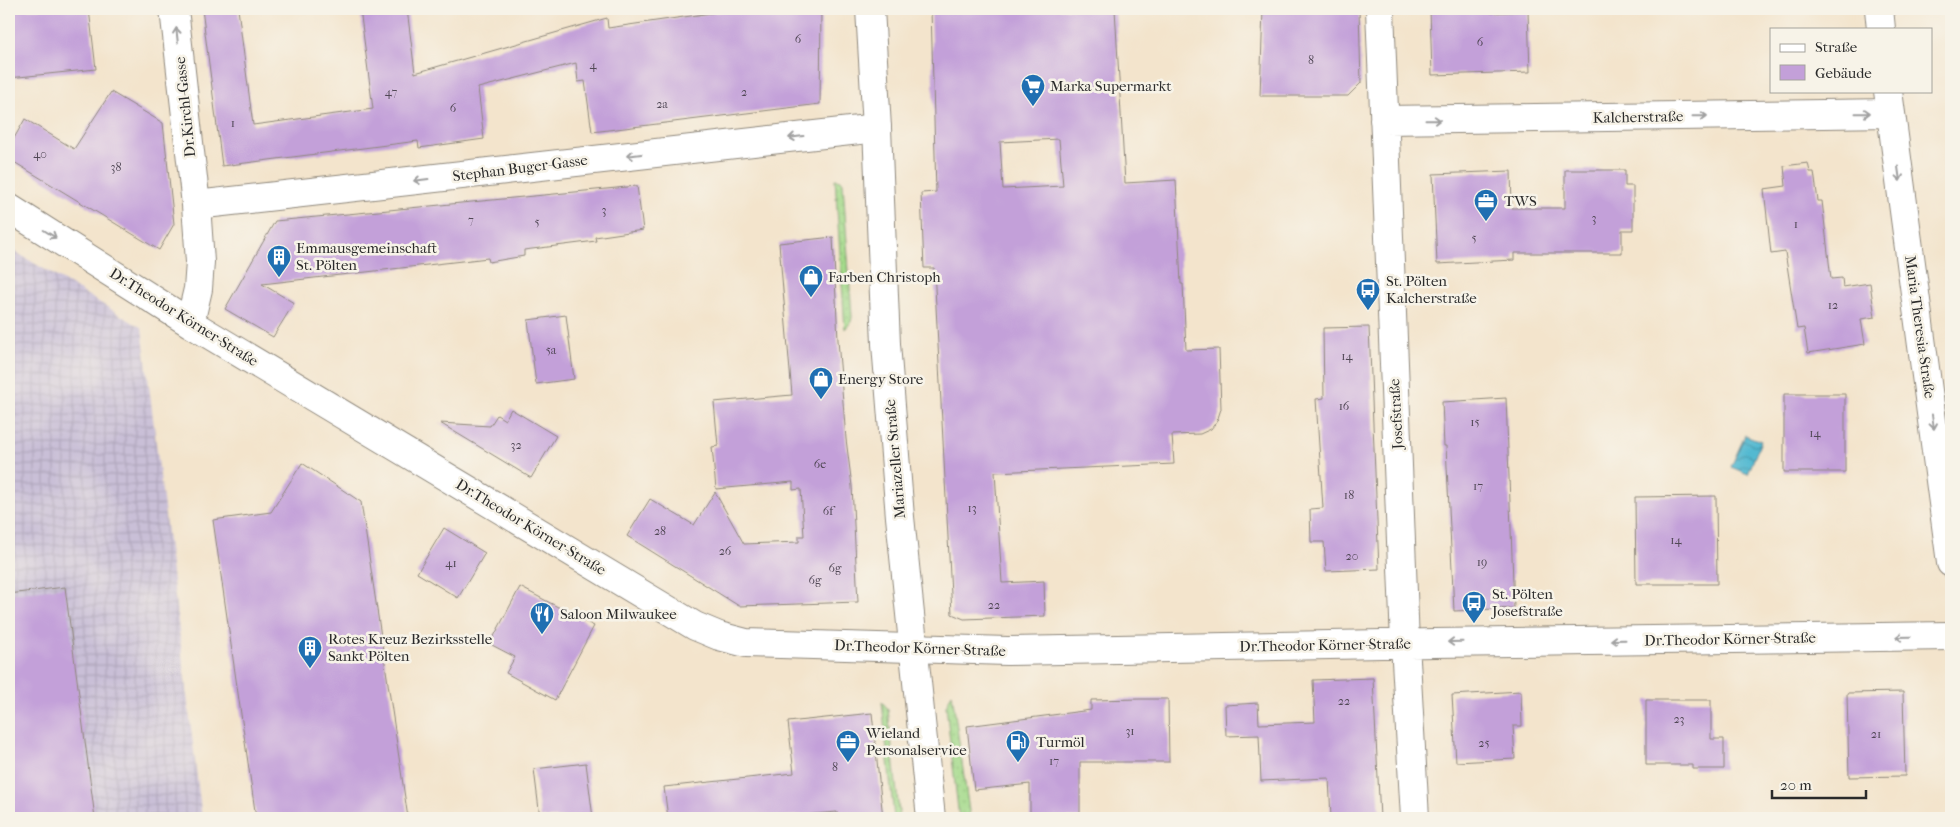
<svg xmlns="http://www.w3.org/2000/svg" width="1960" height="827" font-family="'IM FELL French Canon',serif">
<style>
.industrial{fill:url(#industrial-grid)}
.grass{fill:url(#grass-dots);stroke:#68825b}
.water{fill:url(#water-waves);stroke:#3f727e}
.building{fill:#c3a0d9;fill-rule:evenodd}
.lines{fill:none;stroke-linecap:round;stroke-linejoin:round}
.minor-casing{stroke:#8f887c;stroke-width:30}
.major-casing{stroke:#8f887c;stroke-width:30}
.minor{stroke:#fff;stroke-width:28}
.major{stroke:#fff;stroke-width:28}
.oneway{stroke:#a0a0a0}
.labels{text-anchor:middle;stroke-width:5;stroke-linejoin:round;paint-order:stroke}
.number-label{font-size:12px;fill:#514856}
.poi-label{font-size:15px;fill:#2b2b2b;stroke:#f7f3e8;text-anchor:start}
.street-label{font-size:15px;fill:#2b2b2b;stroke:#f7f3e8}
</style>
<defs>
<pattern id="industrial-grid" width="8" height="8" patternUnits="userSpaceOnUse" patternTransform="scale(1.25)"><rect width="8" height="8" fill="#c9bfd7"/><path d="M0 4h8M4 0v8" fill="none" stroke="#ada4b9"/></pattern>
<pattern id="grass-dots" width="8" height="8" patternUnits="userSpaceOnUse" patternTransform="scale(1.25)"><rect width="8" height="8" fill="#a4da8b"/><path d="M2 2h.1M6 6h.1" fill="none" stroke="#8dbb78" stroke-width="1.8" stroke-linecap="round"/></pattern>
<pattern id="water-waves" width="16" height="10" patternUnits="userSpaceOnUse" patternTransform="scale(1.25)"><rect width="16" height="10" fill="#53b9d1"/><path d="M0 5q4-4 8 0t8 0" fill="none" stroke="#4597aa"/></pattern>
</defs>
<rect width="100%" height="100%" fill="#f7f3e8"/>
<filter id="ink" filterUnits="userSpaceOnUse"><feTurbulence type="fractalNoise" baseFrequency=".02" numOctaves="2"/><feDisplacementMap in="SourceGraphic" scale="10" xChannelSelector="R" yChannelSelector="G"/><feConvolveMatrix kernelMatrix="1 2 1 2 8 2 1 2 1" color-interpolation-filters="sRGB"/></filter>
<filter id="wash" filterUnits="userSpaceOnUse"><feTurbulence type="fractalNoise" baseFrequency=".0096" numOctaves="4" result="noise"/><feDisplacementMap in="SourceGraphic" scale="20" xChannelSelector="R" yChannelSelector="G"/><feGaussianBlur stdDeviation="1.12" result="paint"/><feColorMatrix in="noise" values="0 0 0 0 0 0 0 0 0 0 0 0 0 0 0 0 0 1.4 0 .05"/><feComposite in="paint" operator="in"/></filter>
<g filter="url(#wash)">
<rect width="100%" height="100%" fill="#f3e4cc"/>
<path class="industrial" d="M9,248L142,328L202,818H9Z"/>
<path class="grass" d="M835,179L841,180L843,183L852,317L851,322L845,329Z
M952,693L970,818H959L946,706Z
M882,702L888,709L899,812L898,816L894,818Z"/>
<path class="water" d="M1745,435L1761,441L1748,474L1731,467Z"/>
<g id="blocks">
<path class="building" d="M9,9H89L96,69L9,78Z
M202,9H238L253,125L373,109L360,9H407L415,73L607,18L608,28L725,11V9H821L820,104L592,132L585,81L578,82L576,63L478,88L484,139L419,148L418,141L222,166Z
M931,9H1115L1125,183L1176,180L1181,284H1183L1186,350L1219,349L1221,409L1217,421L1211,429L1200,434L1172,435L1174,464L995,472L1002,583L1044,581L1045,616L964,619L952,614L934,268H924L921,193L936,192ZM1059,139L1063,186L1003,189L1000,142Z
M1263,9H1359L1361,83L1348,96H1260Z
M1430,9H1491V13L1528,11L1530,72L1432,75Z
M111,92L163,123L174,224L159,250L9,159V147L25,119L74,149Z
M1808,163L1810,172H1814L1818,201H1822L1831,279L1842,278L1843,287L1870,283L1875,317L1861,319L1865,344L1808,353L1804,328L1797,329L1785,252L1771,254L1764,189L1786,186L1784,166Z
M1565,170H1625V186H1633V230H1622V253H1514V260L1437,264L1433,174L1511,171L1512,208H1565Z
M637,186L643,230L595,237L596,241L524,250V256L489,262L488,258L262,284L294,303L273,337L225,309L275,221Z
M833,237L838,340L846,439L852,486L858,602L739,606L627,536L650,499L694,525L715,492L744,544L799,542V536H804L801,489L793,490V482L716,489L712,447L718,446L714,402L792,395L779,243Z
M566,315L574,379L536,384L528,320Z
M1369,327L1379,569L1326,571L1324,542H1311L1310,509L1323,508L1316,399L1324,398L1323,328Z
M1784,394H1845V472H1784Z
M1506,398L1514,608L1454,611L1446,446H1444L1442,402Z
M511,409L556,436L531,478L440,423L490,426L497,415L505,420Z
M302,463L361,502L408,818H256L213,520L271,512Z
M1716,496L1717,584H1636L1635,497Z
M444,528L485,553L458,598L417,573Z
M65,587L95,818H9V594Z
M520,587L594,626L555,700L506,673L515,657L490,644Z
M1373,678L1380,818H1331L1329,778L1261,781L1259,735L1226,736L1225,705L1258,703L1259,724L1315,722L1313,680Z
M1521,691L1522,726H1513L1515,759L1456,762L1452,695Z
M1903,692L1905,776L1849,777L1847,693Z
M1140,699H1168L1169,762H1080V818H1030V784L974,790L967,726L1091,710V700Z
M1646,700H1711V739H1724V769H1693V765H1646Z
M872,713L883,818H837V812L770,818H668L664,787L794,773L788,722Z
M586,763L593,818H540L534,769Z"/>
</g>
</g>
<g filter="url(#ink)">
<use href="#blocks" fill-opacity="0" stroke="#8f887c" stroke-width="1"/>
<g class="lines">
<defs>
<path id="minor" d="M174,9L196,205L200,262L198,289L190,323
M1380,9L1405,643L1415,818
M1879,9L1881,29
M1888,91L1951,563
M1384,120L1891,113
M196,205L877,128
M9,208L190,323L695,626L719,636L746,643L1007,651L1435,643L1951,636"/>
<path id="major" d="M870,9L877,128L886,344L900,517L931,818"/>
</defs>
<use href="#minor" class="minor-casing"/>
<use href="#major" class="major-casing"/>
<use href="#minor" class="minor"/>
<use href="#major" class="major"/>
</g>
<defs><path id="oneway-shaft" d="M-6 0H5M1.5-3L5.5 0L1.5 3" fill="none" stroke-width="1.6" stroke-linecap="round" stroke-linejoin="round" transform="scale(1.25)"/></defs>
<g class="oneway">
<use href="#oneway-shaft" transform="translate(177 35) rotate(-96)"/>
<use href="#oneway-shaft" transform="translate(1863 113) rotate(-1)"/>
<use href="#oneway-shaft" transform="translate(1700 116) rotate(-1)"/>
<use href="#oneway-shaft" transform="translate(1433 120) rotate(-1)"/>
<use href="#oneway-shaft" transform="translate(796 137) rotate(173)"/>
<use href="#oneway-shaft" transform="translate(634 155) rotate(173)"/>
<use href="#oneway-shaft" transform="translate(1899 174) rotate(82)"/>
<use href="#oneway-shaft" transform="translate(421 180) rotate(173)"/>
<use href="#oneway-shaft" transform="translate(50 234) rotate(32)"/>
<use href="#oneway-shaft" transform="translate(1933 422) rotate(82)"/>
<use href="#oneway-shaft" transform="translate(1903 637) rotate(179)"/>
<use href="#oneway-shaft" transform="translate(1618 640) rotate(179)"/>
<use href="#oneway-shaft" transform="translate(1455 642) rotate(179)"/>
</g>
</g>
<defs>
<symbol id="supermarket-pin" viewBox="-11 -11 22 30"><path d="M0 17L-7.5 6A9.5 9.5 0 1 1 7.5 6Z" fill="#1f6fb2" stroke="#f7f3e8"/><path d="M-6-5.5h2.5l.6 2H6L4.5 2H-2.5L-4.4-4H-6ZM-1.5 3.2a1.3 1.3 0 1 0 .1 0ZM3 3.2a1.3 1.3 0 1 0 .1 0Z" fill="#fff"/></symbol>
<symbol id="office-pin" viewBox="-11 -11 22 30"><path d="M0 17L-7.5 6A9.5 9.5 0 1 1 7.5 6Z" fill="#1f6fb2" stroke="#f7f3e8"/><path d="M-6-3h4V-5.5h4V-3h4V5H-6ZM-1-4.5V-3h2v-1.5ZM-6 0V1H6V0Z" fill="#fff"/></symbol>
<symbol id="building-pin" viewBox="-11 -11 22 30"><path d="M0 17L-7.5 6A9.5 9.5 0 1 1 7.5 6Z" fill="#1f6fb2" stroke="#f7f3e8"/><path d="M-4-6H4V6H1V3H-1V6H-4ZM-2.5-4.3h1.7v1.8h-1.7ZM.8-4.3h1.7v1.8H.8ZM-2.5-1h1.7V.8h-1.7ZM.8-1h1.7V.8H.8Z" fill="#fff"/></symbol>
<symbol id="shop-pin" viewBox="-11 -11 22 30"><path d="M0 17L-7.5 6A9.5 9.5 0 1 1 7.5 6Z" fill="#1f6fb2" stroke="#f7f3e8"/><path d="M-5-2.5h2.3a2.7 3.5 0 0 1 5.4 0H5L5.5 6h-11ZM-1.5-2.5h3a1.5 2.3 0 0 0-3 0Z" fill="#fff"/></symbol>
<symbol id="bus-pin" viewBox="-11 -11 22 30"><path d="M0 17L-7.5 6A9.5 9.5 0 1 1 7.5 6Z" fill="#1f6fb2" stroke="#f7f3e8"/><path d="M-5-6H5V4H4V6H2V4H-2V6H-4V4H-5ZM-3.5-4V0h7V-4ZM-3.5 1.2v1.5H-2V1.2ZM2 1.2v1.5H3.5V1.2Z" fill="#fff"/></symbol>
<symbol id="restaurant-pin" viewBox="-11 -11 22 30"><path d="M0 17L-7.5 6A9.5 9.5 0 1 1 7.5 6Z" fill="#1f6fb2" stroke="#f7f3e8"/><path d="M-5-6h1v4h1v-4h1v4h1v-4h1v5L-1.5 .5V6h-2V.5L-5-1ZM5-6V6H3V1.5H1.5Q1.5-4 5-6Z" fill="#fff"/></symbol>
<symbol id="fuel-pin" viewBox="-11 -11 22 30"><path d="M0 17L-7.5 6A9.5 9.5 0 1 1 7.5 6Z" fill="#1f6fb2" stroke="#f7f3e8"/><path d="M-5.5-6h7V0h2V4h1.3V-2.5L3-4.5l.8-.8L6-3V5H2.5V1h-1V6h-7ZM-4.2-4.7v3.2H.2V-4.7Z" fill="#fff"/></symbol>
</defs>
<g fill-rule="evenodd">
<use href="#supermarket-pin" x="1019" y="72" width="28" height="38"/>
<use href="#office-pin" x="1472" y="187" width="28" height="38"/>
<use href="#building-pin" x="265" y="243" width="28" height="38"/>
<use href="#shop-pin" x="797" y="263" width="28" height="38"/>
<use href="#bus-pin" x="1354" y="276" width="28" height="38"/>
<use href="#shop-pin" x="807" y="365" width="28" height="38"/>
<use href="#bus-pin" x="1460" y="589" width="28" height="38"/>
<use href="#restaurant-pin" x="528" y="600" width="28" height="38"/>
<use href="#building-pin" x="296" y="634" width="28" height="38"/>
<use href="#office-pin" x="834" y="728" width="28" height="38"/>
<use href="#fuel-pin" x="1004" y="728" width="28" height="38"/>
</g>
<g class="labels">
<g class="number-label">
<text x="798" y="43">6</text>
<text x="1480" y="46">6</text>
<text x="1311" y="64">8</text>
<text x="593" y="69">4</text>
<text x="391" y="96">47</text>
<text x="744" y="96">2</text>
<text x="662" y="108">2a</text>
<text x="453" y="112">6</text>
<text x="233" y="127">1</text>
<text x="40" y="158">40</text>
<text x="116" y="171">38</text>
<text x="604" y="214">3</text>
<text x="1594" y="222">3</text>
<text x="471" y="224">7</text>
<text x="537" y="226">5</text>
<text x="1796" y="228">1</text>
<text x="1474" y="242">5</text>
<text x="1833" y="309">12</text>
<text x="551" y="354">5a</text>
<text x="1347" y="360">14</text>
<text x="1344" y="410">16</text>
<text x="1475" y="426">15</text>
<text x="1815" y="437">14</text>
<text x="516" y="449">32</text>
<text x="820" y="468">6e</text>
<text x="1478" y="490">17</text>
<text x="1349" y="499">18</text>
<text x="972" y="512">13</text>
<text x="828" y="515">6f</text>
<text x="660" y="535">28</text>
<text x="1676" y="544">14</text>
<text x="725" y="555">26</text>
<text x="1352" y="560">20</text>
<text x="1482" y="566">19</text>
<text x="451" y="567">41</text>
<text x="835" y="572">6g</text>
<text x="815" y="584">6g</text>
<text x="994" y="609">22</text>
<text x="1344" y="705">22</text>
<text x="1679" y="723">23</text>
<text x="1130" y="735">31</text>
<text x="1876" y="738">21</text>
<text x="1484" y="747">25</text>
<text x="1054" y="765">17</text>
<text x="835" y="771">8</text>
</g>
<g class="poi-label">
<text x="1050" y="91">Marka Supermarkt</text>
<text x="1504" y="206">TWS</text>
<text x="296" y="253">Emmausgemeinschaft<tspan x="296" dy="17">St. Pölten</tspan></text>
<text x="828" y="282">Farben Christoph</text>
<text x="1386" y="286">St. Pölten<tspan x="1386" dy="17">Kalcherstraße</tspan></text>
<text x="838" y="384">Energy Store</text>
<text x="1492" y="599">St. Pölten<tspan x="1492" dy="17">Josefstraße</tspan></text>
<text x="560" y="619">Saloon Milwaukee</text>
<text x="328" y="644">Rotes Kreuz Bezirksstelle<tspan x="328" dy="17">Sankt Pölten</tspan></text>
<text x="866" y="738">Wieland<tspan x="866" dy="17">Personalservice</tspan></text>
<text x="1036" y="747">Turmöl</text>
</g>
<g class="street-label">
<text transform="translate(185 107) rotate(-96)" y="5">Dr.Kirchl-Gasse</text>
<text transform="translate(1638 117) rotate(-1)" y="5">Kalcherstraße</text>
<text transform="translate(520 168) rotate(-7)" y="5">Stephan Buger-Gasse</text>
<text transform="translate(184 317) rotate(32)" y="5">Dr.Theodor Körner-Straße</text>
<text transform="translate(1920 327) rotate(82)" y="5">Maria Theresia-Straße</text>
<text transform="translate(1396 414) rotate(-93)" y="5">Josefstraße</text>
<text transform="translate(895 459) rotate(-95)" y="5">Mariazeller Straße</text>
<text transform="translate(531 527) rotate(31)" y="5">Dr.Theodor Körner-Straße</text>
<text transform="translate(1730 639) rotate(-1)" y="5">Dr.Theodor Körner-Straße</text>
<text transform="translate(1325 645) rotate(-1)" y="5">Dr.Theodor Körner-Straße</text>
<text transform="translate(920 648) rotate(2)" y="5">Dr.Theodor Körner-Straße</text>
</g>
</g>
<rect width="1960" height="827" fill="none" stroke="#f7f3e8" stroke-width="30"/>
<rect x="1770" y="28" width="162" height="65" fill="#f7f3e8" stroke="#a5a39c"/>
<rect x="1780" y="44" width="25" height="8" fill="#ffffff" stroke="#a5a39c"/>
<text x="1815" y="52" font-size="15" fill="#2b2b2b">Straße</text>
<rect x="1780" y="65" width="25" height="15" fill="#c3a0d9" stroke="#a5a39c"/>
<text x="1815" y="78" font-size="15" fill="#2b2b2b">Gebäude</text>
<path d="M1772 790v8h94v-8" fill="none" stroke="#2b2b2b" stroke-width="2.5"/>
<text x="1780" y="790" font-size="15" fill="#2b2b2b" stroke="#f7f3e8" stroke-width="4" paint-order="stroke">20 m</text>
</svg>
